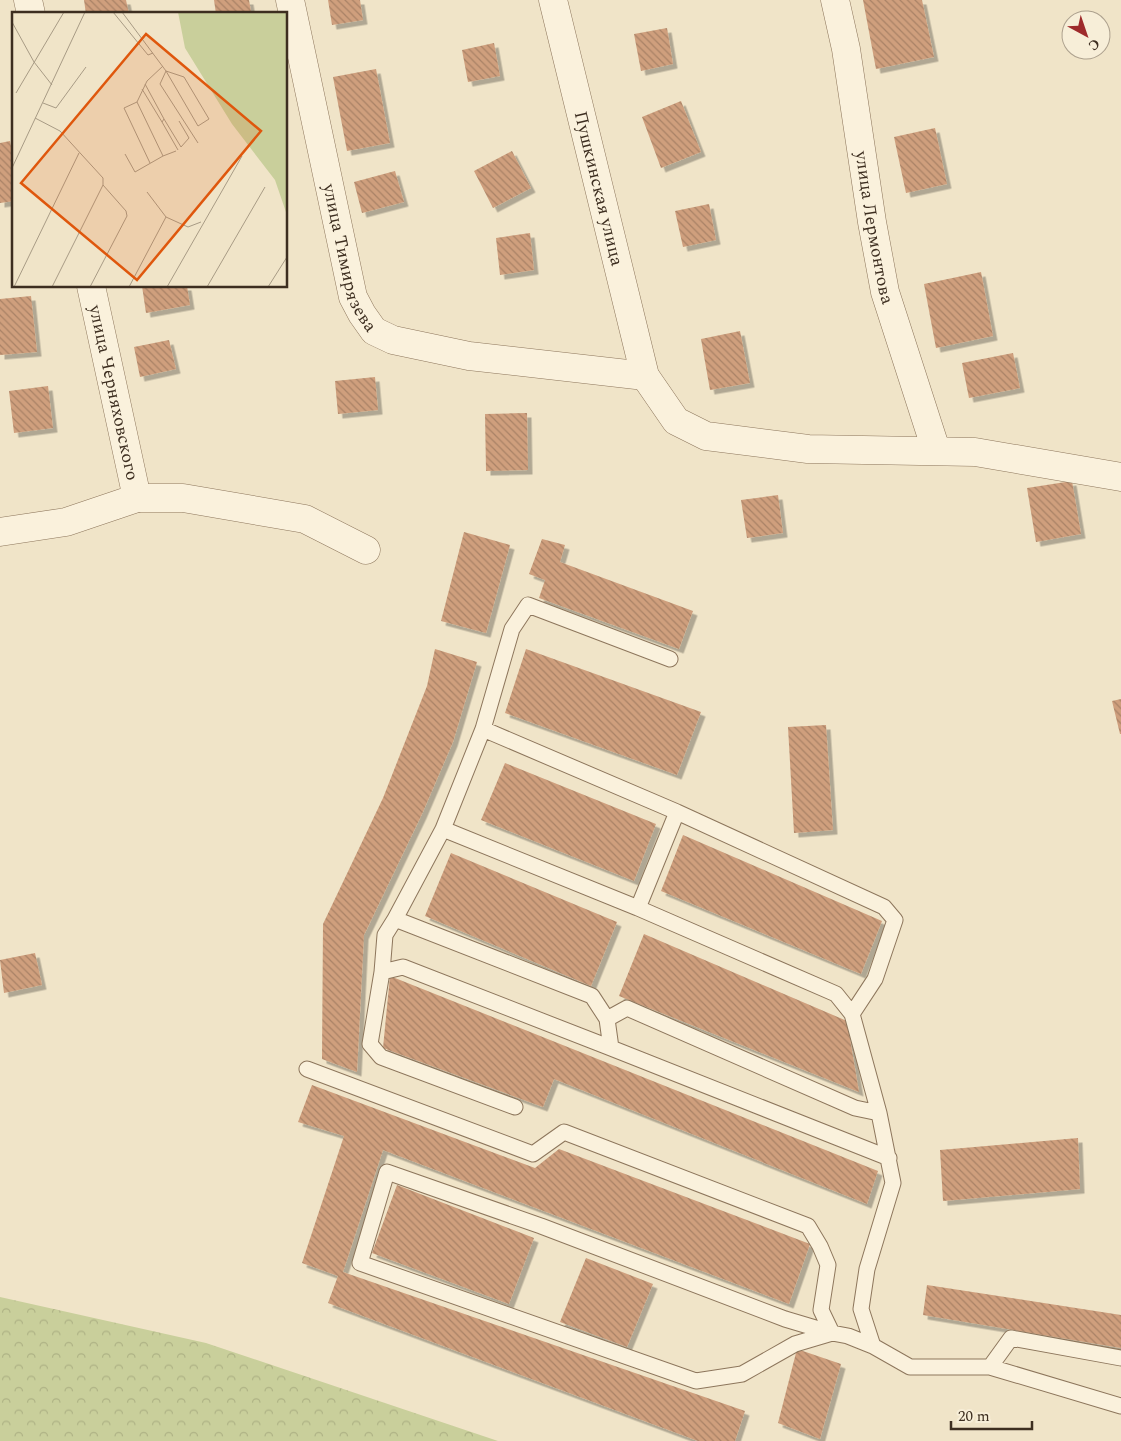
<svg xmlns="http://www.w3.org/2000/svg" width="1121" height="1441" font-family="Spectral,serif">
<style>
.forest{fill:url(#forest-crowns)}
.building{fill:url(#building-back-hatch);filter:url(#shadow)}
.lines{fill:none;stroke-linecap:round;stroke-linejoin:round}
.lane-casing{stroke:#8d765c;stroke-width:17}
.street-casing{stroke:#8d765c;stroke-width:29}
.lane{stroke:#faf1dc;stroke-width:15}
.street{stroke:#faf1dc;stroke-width:28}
.labels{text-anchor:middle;stroke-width:5;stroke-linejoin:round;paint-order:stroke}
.street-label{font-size:18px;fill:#3d2e20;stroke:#f7eed8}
.inset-road{fill:none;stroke:#a89b85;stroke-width:1}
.view{fill:#df570d;fill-opacity:0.15;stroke:#df570d;stroke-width:2.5}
.inset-edge{fill:none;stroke:#3d2e20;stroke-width:2.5}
</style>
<defs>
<pattern id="forest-crowns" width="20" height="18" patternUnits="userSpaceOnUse" patternTransform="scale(1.25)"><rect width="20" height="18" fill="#c9cf9b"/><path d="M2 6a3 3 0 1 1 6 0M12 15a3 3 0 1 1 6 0" fill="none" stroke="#aeb285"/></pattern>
<pattern id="building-back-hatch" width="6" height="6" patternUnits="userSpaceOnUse" patternTransform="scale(1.25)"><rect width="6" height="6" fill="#cf9f7d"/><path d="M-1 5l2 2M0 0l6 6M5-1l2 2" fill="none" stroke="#a98266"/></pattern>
<filter id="shadow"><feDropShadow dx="4.5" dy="4.5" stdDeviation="0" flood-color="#0004"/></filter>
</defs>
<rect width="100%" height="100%" fill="#f0e4c8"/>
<path class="forest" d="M0,1297L206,1343L498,1441H0Z"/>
<path class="building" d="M84,0H126L129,14H86Z
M214,0H249L251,12L216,14Z
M328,0H360L363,20L332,25Z
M863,0H922L934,57L876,69Z
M667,28L673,64L641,71L634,34Z
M494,43L500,76L468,82L462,50Z
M376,69L390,143L347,151L333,77Z
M681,101L701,152L661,168L642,117Z
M935,128L947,184L906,193L894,137Z
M10,141L14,164V201L0,203V143Z
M512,151L531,188L493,208L474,171Z
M395,171L404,202L362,213L354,182Z
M709,204L716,240L683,247L675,211Z
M530,233L534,270L500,275L496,238Z
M981,272L993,336L936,348L924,284Z
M142,286H187L190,305L146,313Z
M31,296L37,352L0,355V299Z
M740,331L750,383L710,390L701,339Z
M169,340L176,369L140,377L134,347Z
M1013,353L1020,388L969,398L962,363Z
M375,377L378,410L338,414L335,381Z
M48,386L53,428L14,433L9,391Z
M527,413L528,470L486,471L485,414Z
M1072,481L1081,534L1036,542L1027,488Z
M778,495L783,533L747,538L741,500Z
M464,532L510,545L486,633L441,621Z
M542,539L565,545L560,562L693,611L679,649L539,598L545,580L529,574Z
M435,649L477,662L453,742L422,814L364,935L357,1072L322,1059L323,924L383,798L427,686Z
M526,649L701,712L677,775L505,713Z
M1121,699V734H1120L1112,701Z
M826,725L833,830L794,833L788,727Z
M505,763L656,824L634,881L481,820Z
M683,835L882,921L861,974L661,891Z
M451,853L617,922L591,986L425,916Z
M644,934L847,1021L859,1092L619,996Z
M35,953L42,985L4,993L0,960Z
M390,976L878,1171L867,1204L554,1079L543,1107L383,1048Z
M312,1085L535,1168L559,1149L810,1244L789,1304L383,1150L343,1272L745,1411L735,1441H698L328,1303L338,1276L302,1263L344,1136L298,1122Z
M1078,1138L1080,1189L943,1201L940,1150Z
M397,1185L534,1238L509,1304L372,1253Z
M586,1258L653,1284L627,1347L560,1322Z
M927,1285L1121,1315V1348L923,1315Z
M797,1349L841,1364L820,1439L778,1423Z"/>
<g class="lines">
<defs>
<path id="lane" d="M483,729L677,812L884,907L895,920L875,979L852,1014L879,1113L893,1183L867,1269L861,1309L873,1346
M443,829L483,729L512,629L528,605L670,659
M638,908L677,812
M395,919L443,829L638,908L836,994L852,1014
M382,972L385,935L395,919L592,996L607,1019
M307,1069L533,1154L564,1132L808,1226L820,1246L828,1265L821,1310L832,1333L785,1319L541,1226L387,1172L360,1263L696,1381L742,1374L795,1344L832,1333L848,1336L873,1346L910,1367H990L1121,1406
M515,1107L381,1057L370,1044L382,972L403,967L611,1048
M879,1113L855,1108L627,1008L607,1019L611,1048L889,1158
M990,1367L1011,1338L1121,1358"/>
<g id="street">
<path d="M28,0L31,14"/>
<path id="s1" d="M290,0L353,297L362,314L374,331L393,340L469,356L645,376"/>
<path id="s2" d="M553,0L645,376L676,421L706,436L808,449L975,452L1121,477"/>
<path id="s3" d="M835,0L846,49L872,222L885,292L936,450"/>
<path id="s4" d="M91,286L137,498"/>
<path d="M0,532L66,522L137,498H183L305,519L366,550"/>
</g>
</defs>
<use href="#lane" class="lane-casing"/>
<use href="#street" class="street-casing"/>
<use href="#lane" class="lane"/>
<use href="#street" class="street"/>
</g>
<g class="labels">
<g class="street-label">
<text dy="6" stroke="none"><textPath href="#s2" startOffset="194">Пушкинская улица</textPath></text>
<text dy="6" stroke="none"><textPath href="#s3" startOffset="231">улица Лермонтова</textPath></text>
<text dy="6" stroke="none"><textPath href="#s1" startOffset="265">улица Тимирязева</textPath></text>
<text dy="6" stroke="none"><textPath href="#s4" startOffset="109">улица Черняховского</textPath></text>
</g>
</g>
<g transform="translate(12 12)">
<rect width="275" height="275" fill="#f0e4c8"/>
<path d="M166,0H275V203L263,168L220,112L173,36Z" fill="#c9cf9b"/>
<path class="inset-road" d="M101,0L136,43L141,41M110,0L154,59L172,65L197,107L186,114L154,59L148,72L186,131M0,10L22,50L40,73M130,77L150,110L152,107L133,72M4,81L52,0M125,90L151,144L164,139M31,91L44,96L74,55M23,106L48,119L91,166V173L40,275M152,107L169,135L177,126L167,109M150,110L166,138M113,142L123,160L151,144M138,151L112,96L125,90L135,69L151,54M0,156L73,0M135,180L154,205L176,215L189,210M2,275L67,141M78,275L115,204L114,199L91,173M117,275L154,205M155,275L230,144M195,275L253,175M256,275L275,245"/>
<path class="view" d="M134,22L249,119L125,268L9,171Z"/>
<rect width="275" height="275" class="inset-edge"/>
</g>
<g transform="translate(1086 35) rotate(140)"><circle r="24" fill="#f7eed8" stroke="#ada18e"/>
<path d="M0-4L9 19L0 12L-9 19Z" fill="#9e2a2b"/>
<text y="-8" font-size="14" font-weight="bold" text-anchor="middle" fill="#3d2e20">С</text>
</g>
<path d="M951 1421v8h81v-8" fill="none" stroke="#3d2e20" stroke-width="2.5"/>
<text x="958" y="1421" font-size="15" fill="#3d2e20" stroke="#f7eed8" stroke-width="4" paint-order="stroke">20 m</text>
</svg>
